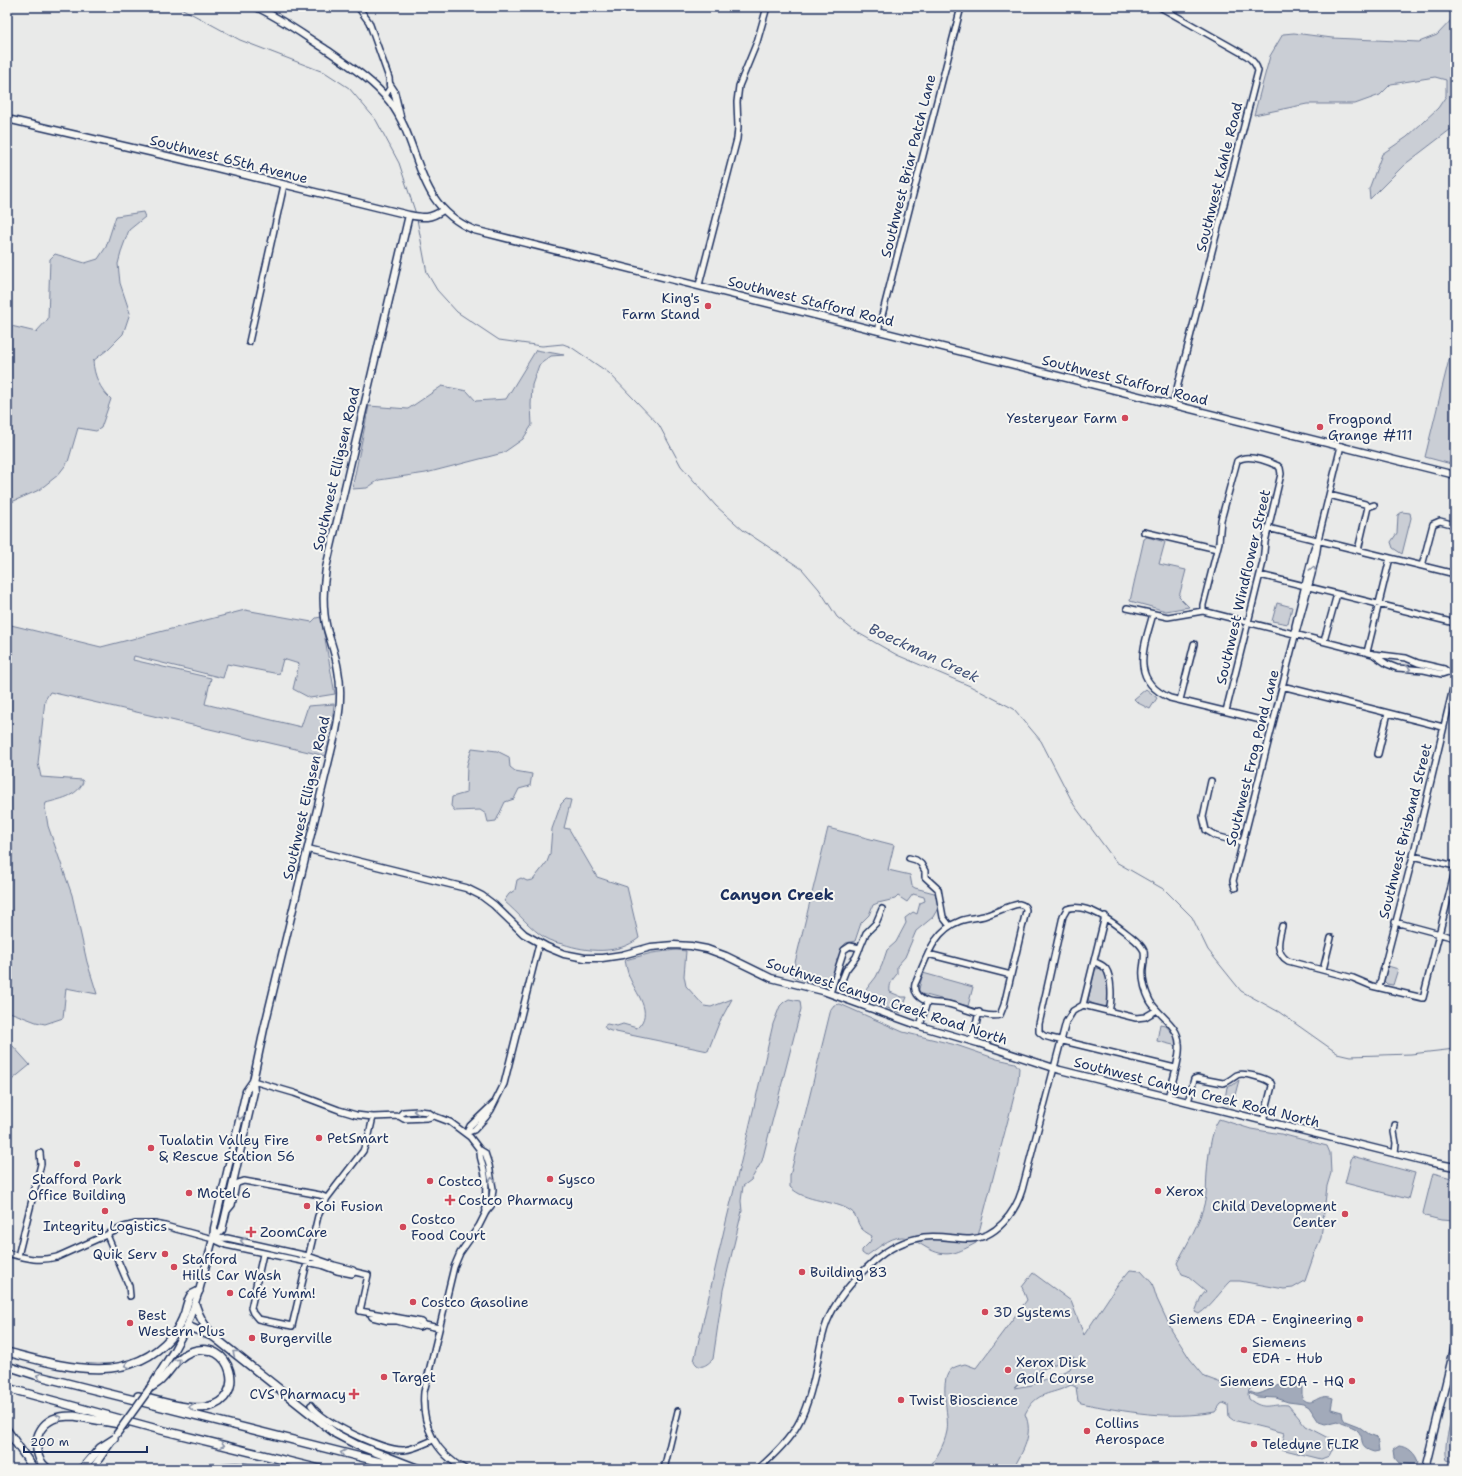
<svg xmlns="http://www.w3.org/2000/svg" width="1462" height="1476" font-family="'Shantell Sans',sans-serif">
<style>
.green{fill:#caced5;stroke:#727e9a;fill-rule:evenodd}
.water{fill:#a2aaba;stroke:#6c7995}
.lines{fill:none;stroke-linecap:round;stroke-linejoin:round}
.stream{stroke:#6c7995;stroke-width:1}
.minor-casing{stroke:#1b2f5e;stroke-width:8}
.major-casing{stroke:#1b2f5e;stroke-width:9}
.highway-casing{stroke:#1b2f5e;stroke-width:10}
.minor{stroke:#f6f6f2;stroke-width:5}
.major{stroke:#f6f6f2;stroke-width:6}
.highway{stroke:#f6f6f2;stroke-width:7}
.major-bridge-casing{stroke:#1b2f5e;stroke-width:9;stroke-linecap:butt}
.major-bridge{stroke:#f6f6f2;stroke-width:6}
.oneway{stroke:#8892a8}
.poi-dot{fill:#d1495b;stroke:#f6f6f2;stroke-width:1.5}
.labels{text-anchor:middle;stroke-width:4;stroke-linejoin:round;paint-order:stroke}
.street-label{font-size:14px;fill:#1b2f5e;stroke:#f6f6f2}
.poi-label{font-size:14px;fill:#1b2f5e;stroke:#f6f6f2;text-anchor:start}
.water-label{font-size:15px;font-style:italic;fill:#44547a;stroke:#f6f6f2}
.quarter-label{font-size:16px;font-weight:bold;fill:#1b2f5e;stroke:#f6f6f2}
</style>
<rect width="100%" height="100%" fill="#e9eae9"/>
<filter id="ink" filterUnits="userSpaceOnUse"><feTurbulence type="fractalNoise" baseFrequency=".025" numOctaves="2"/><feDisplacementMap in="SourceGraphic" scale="8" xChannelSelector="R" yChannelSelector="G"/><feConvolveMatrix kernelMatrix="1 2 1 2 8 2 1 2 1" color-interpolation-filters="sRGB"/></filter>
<g filter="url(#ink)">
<path class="green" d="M1455,16V126L1404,165L1370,199L1369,189L1382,154L1407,137L1438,108L1446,96V80L1435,77L1391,84L1380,95L1355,104H1307L1254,115L1270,56L1283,34L1294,33L1332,38L1419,42L1437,35Z
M143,212L145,217L129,230L122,249L118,264L120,283L130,313L123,334L107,350L93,361C94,376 100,389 111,399L101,428L96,431L78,428L68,462L58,475L39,490L7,504V325L36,332L48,319L50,259L55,254L85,263L98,259L106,247L116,216Z
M1455,335V465L1425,457Z
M536,350L564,355L551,356L539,365L532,385L531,405L532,425L523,439L503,453L426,473L379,480L367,488L352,489L369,406L408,409L442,386L467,391L476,401L506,399Z
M1402,512L1410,513L1411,518L1402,554L1393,548L1391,542L1397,533L1398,515Z
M1147,537L1165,542L1159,564L1186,570L1179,597L1189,607L1166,611L1130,601L1144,539Z
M1277,603L1292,607L1288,624L1272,621Z
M245,610L312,622L316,618L321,617L335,694L310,698L293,689L299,664L283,659L279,674L227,664L223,678L134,656L133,660L211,678L205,704L301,727L308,706L334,704L331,735L326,756L50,692L45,700L38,763L41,777L82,780L83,782C77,797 59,799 46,803L45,807L48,826L72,895L87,962L97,994L66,988L63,1018L45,1024L36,1022L7,1011V624L101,647Z
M1146,689L1157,698L1150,709L1138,703L1134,699Z
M472,748L497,751L509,757L510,767L515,771L532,774L530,786L519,789L514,799L505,802L496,821L488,822L486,814L480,810L455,811L451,806L452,797L466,793L467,765Z
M566,799L571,800L564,828L569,829L597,877L627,887L639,938C618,955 587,952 563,944C557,943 550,941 545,938C530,928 518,913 504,901L509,894L515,890L517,880L521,878L527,881L533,880L547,862L550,854L552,829L561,804Z
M828,828L894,845L888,870L910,875L912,886L915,888L938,894L939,906L933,917L916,931L905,957L897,966V974C892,980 889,984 890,992L902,997H907L901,1013L865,1000L867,997L865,991L876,977L882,965L887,950L896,942L906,923L905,918L913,912L917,914L920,903L925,901L924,897L913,894L907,902L898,896L895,899L878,903L873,905L869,915L861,923L855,941L846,943L842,947L831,982L828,986L796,978L792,975Z
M676,950L686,951L684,976L686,986L704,1006L711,1007L732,999L719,1023L708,1051L611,1031L606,1029L604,1026L607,1024L617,1026L623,1024L637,1028C655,1012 635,993 629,976C627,971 626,965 625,960L652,953Z
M1388,966L1398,969L1393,985L1387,984L1384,981Z
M1104,968L1109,988V1006L1099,1007L1088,1001L1095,969Z
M923,973L973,987L968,1006L918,993Z
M789,999L800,1001L801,1009L762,1161L751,1180L743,1186L741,1201L742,1211L723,1290L713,1359C707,1365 699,1371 694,1361L724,1230L747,1137L773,1024L780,1006L784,1002Z
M840,1004L903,1032L956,1045L997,1059L1015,1063L1019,1068L1018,1081L979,1232L976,1243C954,1255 944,1259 922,1245C917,1242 908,1237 902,1237C889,1237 876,1250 866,1256L862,1253V1250L870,1242L872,1236C869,1234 865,1232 862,1229C857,1224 857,1215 851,1211C833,1199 806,1203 790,1187V1176L831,1009L834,1005Z
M1160,1024L1165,1025L1174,1035L1177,1046L1157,1041Z
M7,1042L12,1045L30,1065L7,1084Z
M1239,1080L1232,1106L1224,1104L1227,1087L1233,1085Z
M1219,1119L1251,1129L1281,1134L1327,1146L1330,1153L1331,1173L1327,1186L1321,1238L1315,1252L1305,1281L1293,1288L1284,1289L1240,1281H1231C1220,1292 1211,1306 1199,1314L1195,1312L1201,1297L1206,1291L1188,1276L1182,1274L1177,1263C1187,1244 1200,1223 1205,1201C1207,1192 1206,1182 1207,1173C1208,1158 1211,1131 1219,1119Z
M1352,1156L1415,1173L1408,1199L1345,1183Z
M1433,1173L1455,1179V1221L1441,1220L1425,1216L1423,1213Z
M1130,1270L1141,1271L1152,1283L1157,1299L1172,1331L1190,1359L1205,1377L1224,1384L1248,1382L1253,1387L1249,1390L1248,1394L1249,1399C1265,1412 1271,1403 1288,1405L1306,1426L1333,1440V1448L1329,1456L1321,1459L1281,1449L1285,1433L1233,1420L1229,1417L1228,1405L1223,1403L1221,1404L1215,1412C1170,1420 1125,1412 1081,1403L1078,1401L1076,1387L1071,1385C1050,1396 1037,1390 1025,1414C1034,1434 1023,1451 1013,1469H928C937,1457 944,1446 947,1431C950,1415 937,1378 953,1368C957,1366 961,1365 965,1364L976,1368L1027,1300L1022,1287L1033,1273L1071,1301L1084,1335L1116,1287ZM1074,1357L1070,1369L1032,1385L1014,1388C1027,1373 1055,1364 1074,1357Z
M1455,1409V1462L1447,1460C1443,1446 1450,1422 1455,1409Z"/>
<path class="water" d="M1287,1381L1294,1382L1302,1387V1398C1311,1407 1315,1398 1323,1397C1327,1396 1330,1397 1333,1398L1331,1409L1342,1412L1343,1418L1345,1421L1358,1426L1369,1434L1377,1437L1379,1451L1374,1452C1356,1447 1366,1440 1358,1431C1354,1426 1344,1425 1338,1421L1325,1424L1319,1422L1309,1407L1304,1404L1288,1402L1276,1398L1257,1397L1249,1393L1251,1392C1253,1393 1255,1394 1257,1394C1260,1395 1282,1383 1287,1381Z
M1399,1446C1408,1446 1416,1454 1418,1462L1416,1465L1399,1463L1394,1457L1393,1450Z"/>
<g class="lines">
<path class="stream" d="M179,7L240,40L326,73L349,88L376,120L399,163L416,214
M417,219L427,273L437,290L457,312L499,340L542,346L563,344L571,347L609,373L659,425L681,466L716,506L743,530L802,569L819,589L837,617L853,630L897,655L970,686L1014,709L1041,741L1074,805L1116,862L1165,890L1192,917L1208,950L1241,991L1279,1012L1337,1053L1350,1056L1411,1054L1455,1049"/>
<defs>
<path id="minor" d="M358,7L369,22L389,78L390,88L385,96
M1160,7L1247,56C1253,61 1256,64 1258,71L1173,404
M699,285L737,139L738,127L737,102L739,86L757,42L767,7
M878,331L961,7
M249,342L284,185
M1329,495L1365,504L1368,507L1358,550
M1368,507L1374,505
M1268,528L1455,574
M1144,532L1217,549
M1318,540L1341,446
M1422,566L1433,524L1440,521L1455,525
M1260,575L1455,623
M1127,608L1168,617L1203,611L1373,654L1406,658L1418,663L1444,669L1448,672L1455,674
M1203,611V605L1219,542L1221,520L1237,461C1247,453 1267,461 1278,466L1280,468L1281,474L1265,542L1263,562L1226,711
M1153,614C1144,647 1129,680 1170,698L1273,723
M1324,641L1337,594
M1367,652L1390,558
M1374,655L1387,664L1397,668L1424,670L1442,674L1448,672
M1282,686L1443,727
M1180,700L1194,644
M1378,754L1388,713
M1211,781L1203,817L1206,830L1216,836L1243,843
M1413,856L1455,866
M909,858L916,860L921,864L925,871V877L938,889L943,917L950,926
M1235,888L1233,881L1294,640C1300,618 1306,596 1312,574C1314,563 1318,552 1318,540L1314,548L1295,626V634
M1019,904C1023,905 1026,906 1026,911L1004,1005L1000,1015C986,1019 962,1007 948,1004C941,1002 931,1004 926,1001C919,998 913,992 915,984C926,961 932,931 960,921C967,918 976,918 984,916C995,913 1007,906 1019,904Z
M1395,922L1455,938
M1282,926C1279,939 1274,952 1288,961L1353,978L1372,986L1423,998L1455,871
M928,954L1011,975
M1095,962C1099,964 1103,965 1106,969C1112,978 1112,1001 1109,1011
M1323,970L1331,938
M840,985L846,970L856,957L866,933L876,923L882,909
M1379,987L1413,856L1455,680
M830,993L844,950L850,946L860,948
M1083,1005L1105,916
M1083,1005L1136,1018L1145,1017L1157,1010
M920,1026L927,1002
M972,1041L979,1012
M253,1081L294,1093L339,1110L356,1115L373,1117L399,1116L404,1119L427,1118L434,1116
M1168,1097C1172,1083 1181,1057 1179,1043C1178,1025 1159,1016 1150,1001C1145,991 1142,980 1143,969C1144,963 1145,957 1144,951C1141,944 1134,939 1129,935C1114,923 1087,902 1067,909L1063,916L1039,1024V1032L1044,1036L1051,1038L1175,1068
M1188,1102L1194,1079L1197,1078L1223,1083C1229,1082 1232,1078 1237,1075C1243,1072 1266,1078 1271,1083L1272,1086L1263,1121
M399,1116L403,1112L419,1111L428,1112L434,1116L450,1122L470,1137L480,1150L485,1153L489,1165L493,1189L491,1206L486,1212L479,1226L460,1253L454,1267L424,1392C421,1425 436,1454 465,1469
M467,1132L470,1126L494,1103
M466,1133L474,1130L486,1117L491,1110L504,1084L539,944
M480,1150C479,1158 483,1164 484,1171C488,1185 484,1199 486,1212
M1395,1153L1396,1143L1394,1132L1395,1125
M227,1211L232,1205L236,1185L238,1183L244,1181L320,1195L327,1198
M107,1235L129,1286L130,1296
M214,1239L227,1238L308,1256L334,1265L353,1270L355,1272L368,1275L360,1311L422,1322L425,1325L439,1328
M7,1253C26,1258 38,1262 57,1257L124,1227L136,1224H155L165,1226L213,1239L226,1245L321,1265L337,1271L352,1274L355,1272
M263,1254L251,1308L253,1313L258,1319L292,1326L318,1216L327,1198L363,1151L369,1135L373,1117
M18,1256L41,1164L40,1153
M370,1313L372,1317L388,1321H397L419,1327L425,1325
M311,1405C323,1423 383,1451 404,1450C414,1449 424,1444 433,1440
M664,1469L678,1411
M758,1469C796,1436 806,1418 816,1369C819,1353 821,1337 827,1322C836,1299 855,1278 873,1262C887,1249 905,1240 924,1237C940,1235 955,1239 970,1239C996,1238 1015,1213 1022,1190L1066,1022L1073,1011L1083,1005"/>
<path id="major" d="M256,7C280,18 302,34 324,48C347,64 372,79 390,102C423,146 413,204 474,230L1455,475
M390,85L394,91L400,116
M7,119L180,159L409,215C424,218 430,219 443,210
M308,849L466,888L482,896L494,905L524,934L547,947L564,954L585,958H602L622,955L651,947L674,945L691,946L707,949L726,956L771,978L823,991L920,1026L978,1043L1060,1070L1429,1162L1455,1167
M213,1239L222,1230L254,1092L253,1081L264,1029L336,731C340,711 342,690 338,670C336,656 331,643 327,629C322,608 323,588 326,568L409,215
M150,1388L174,1350L187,1326L199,1291L213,1239L214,1228L246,1091L253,1081
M92,1469L112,1441
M1425,1469L1455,1345"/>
<path id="highway" d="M195,1304C199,1316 203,1325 212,1334
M187,1326L214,1337L336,1434L357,1445L419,1469
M7,1352C62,1366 128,1388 172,1336C178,1329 182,1321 185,1312C186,1308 188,1299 191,1295C193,1294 197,1292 199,1291
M7,1366L35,1375L408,1469
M7,1388L157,1429L320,1469
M138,1396C156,1400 190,1411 207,1407C248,1399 232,1337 190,1352C177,1357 171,1370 162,1379C159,1383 154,1385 150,1388
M7,1430L34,1469
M48,1469C32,1457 32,1429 53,1419C59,1416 67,1416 74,1416L125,1425
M82,1469L100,1448L114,1439
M204,1469L236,1467L260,1469"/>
</defs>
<use href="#minor" class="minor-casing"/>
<use href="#major" class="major-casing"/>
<use href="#highway" class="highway-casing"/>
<use href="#minor" class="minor"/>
<use href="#major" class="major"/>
<use href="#highway" class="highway"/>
<defs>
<path id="major-bridge" d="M116,1435L150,1388"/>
</defs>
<use href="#major-bridge" class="major-bridge-casing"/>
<use href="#major-bridge" class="major-bridge"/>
</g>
<defs><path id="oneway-chevron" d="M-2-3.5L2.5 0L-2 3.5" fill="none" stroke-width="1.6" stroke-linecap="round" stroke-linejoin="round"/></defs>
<g class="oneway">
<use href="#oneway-chevron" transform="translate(1313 569) rotate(-76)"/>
<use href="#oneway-chevron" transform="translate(1408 669) rotate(5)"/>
<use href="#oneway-chevron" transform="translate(416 1111) rotate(-180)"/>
<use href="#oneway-chevron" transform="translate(240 1117) rotate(103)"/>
<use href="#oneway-chevron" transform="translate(492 1180) rotate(-97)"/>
<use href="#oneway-chevron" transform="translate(243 1241) rotate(-168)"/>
<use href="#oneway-chevron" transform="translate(235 1353) rotate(-143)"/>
<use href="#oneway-chevron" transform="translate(178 1361) rotate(-44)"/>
<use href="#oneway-chevron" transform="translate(127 1365) rotate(163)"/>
<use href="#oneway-chevron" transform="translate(39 1376) rotate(-165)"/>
<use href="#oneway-chevron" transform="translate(191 1407) rotate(-174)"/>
<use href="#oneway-chevron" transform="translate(59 1418) rotate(-12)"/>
<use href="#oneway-chevron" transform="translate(222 1445) rotate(14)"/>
<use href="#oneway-chevron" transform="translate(343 1453) rotate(-166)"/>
</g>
</g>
<g class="poi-dot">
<circle cx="708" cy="306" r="4"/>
<circle cx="1125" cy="418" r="4"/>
<circle cx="1320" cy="427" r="4"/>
<circle cx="319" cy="1138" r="4"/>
<circle cx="151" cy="1148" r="4"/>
<circle cx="77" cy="1164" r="4"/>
<circle cx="550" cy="1179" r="4"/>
<circle cx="430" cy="1181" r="4"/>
<circle cx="1158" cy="1191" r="4"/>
<circle cx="189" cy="1193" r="4"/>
<path d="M448 1194h4v4h4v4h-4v4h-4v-4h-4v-4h4z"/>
<circle cx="307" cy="1206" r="4"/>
<circle cx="105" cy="1211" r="4"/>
<circle cx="1345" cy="1214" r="4"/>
<circle cx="403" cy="1227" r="4"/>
<path d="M249 1226h4v4h4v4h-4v4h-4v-4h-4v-4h4z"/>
<circle cx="165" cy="1254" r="4"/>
<circle cx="174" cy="1267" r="4"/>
<circle cx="802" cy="1272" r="4"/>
<circle cx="230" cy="1293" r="4"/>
<circle cx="413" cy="1302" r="4"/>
<circle cx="985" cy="1312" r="4"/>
<circle cx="1360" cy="1319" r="4"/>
<circle cx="130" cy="1323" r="4"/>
<circle cx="252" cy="1338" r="4"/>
<circle cx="1244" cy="1350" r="4"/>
<circle cx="1008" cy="1370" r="4"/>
<circle cx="384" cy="1377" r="4"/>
<circle cx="1352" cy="1381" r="4"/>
<path d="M352 1388h4v4h4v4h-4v4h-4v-4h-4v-4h4z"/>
<circle cx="901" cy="1400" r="4"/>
<circle cx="1087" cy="1431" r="4"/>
<circle cx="1254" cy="1444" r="4"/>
</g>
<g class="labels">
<g class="street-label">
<text transform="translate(229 159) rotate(14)" y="5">Southwest 65th Avenue</text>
<text transform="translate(908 166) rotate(-76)" y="5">Southwest Briar Patch Lane</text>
<text transform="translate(1219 177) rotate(-76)" y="5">Southwest Kahle Road</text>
<text transform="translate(811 301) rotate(14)" y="5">Southwest Stafford Road</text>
<text transform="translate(1125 380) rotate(14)" y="5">Southwest Stafford Road</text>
<text transform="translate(336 469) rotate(-77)" y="5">Southwest Elligsen Road</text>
<text transform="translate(1243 587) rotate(-77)" y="5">Southwest Windflower Street</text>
<text transform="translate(1252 758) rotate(-76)" y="5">Southwest Frog Pond Lane</text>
<text transform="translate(306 798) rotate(-77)" y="5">Southwest Elligsen Road</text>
<text transform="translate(1405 831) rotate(-76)" y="5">Southwest Brisband Street</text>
<text transform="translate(887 1001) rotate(18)" y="5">Southwest Canyon Creek Road North</text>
<text transform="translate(1197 1092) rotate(14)" y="5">Southwest Canyon Creek Road North</text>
</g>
<g class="poi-label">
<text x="700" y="303" text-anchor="end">King's<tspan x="700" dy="16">Farm Stand</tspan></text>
<text x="1117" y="423" text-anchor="end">Yesteryear Farm</text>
<text x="1328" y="424">Frogpond<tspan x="1328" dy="16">Grange #111</tspan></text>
<text x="327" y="1143">PetSmart</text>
<text x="159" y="1145">Tualatin Valley Fire<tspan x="159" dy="16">&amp; Rescue Station 56</tspan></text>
<text x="77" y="1184" text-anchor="middle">Stafford Park<tspan x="77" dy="16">Office Building</tspan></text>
<text x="558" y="1184">Sysco</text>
<text x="438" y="1186">Costco</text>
<text x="1166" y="1196">Xerox</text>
<text x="197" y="1198">Motel 6</text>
<text x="458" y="1205">Costco Pharmacy</text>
<text x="315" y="1211">Koi Fusion</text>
<text x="1337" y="1211" text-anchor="end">Child Development<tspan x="1337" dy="16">Center</tspan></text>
<text x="411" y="1224">Costco<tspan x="411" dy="16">Food Court</tspan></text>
<text x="105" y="1231" text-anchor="middle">Integrity Logistics</text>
<text x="260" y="1237">ZoomCare</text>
<text x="157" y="1259" text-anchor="end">Quik Serv</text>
<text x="182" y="1264">Stafford<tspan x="182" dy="16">Hills Car Wash</tspan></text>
<text x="810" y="1277">Building 83</text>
<text x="238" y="1298">Café Yumm!</text>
<text x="421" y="1307">Costco Gasoline</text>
<text x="993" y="1317">3D Systems</text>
<text x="138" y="1320">Best<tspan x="138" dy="16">Western Plus</tspan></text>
<text x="1352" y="1324" text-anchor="end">Siemens EDA - Engineering</text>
<text x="260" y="1343">Burgerville</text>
<text x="1252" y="1347">Siemens<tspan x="1252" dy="16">EDA - Hub</tspan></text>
<text x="1016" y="1367">Xerox Disk<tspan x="1016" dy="16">Golf Course</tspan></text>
<text x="392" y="1382">Target</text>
<text x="1344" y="1386" text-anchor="end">Siemens EDA - HQ</text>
<text x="346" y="1399" text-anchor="end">CVS Pharmacy</text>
<text x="909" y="1405">Twist Bioscience</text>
<text x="1095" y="1428">Collins<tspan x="1095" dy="16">Aerospace</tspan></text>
<text x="1262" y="1449">Teledyne FLIR</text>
</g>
<g class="water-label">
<text transform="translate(924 653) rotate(25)" y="5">Boeckman Creek</text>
</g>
<g class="quarter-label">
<text x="777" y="900">Canyon Creek</text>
</g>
</g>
<rect width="1462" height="1476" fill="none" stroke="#f6f6f2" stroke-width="24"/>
<rect x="12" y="12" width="1438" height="1452" fill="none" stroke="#1b2f5e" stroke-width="1.5" filter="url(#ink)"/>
<path d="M24 1446v6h123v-6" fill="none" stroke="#1b2f5e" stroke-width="2"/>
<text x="30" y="1446" font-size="12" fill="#1b2f5e" stroke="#f6f6f2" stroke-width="3" paint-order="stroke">200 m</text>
</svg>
